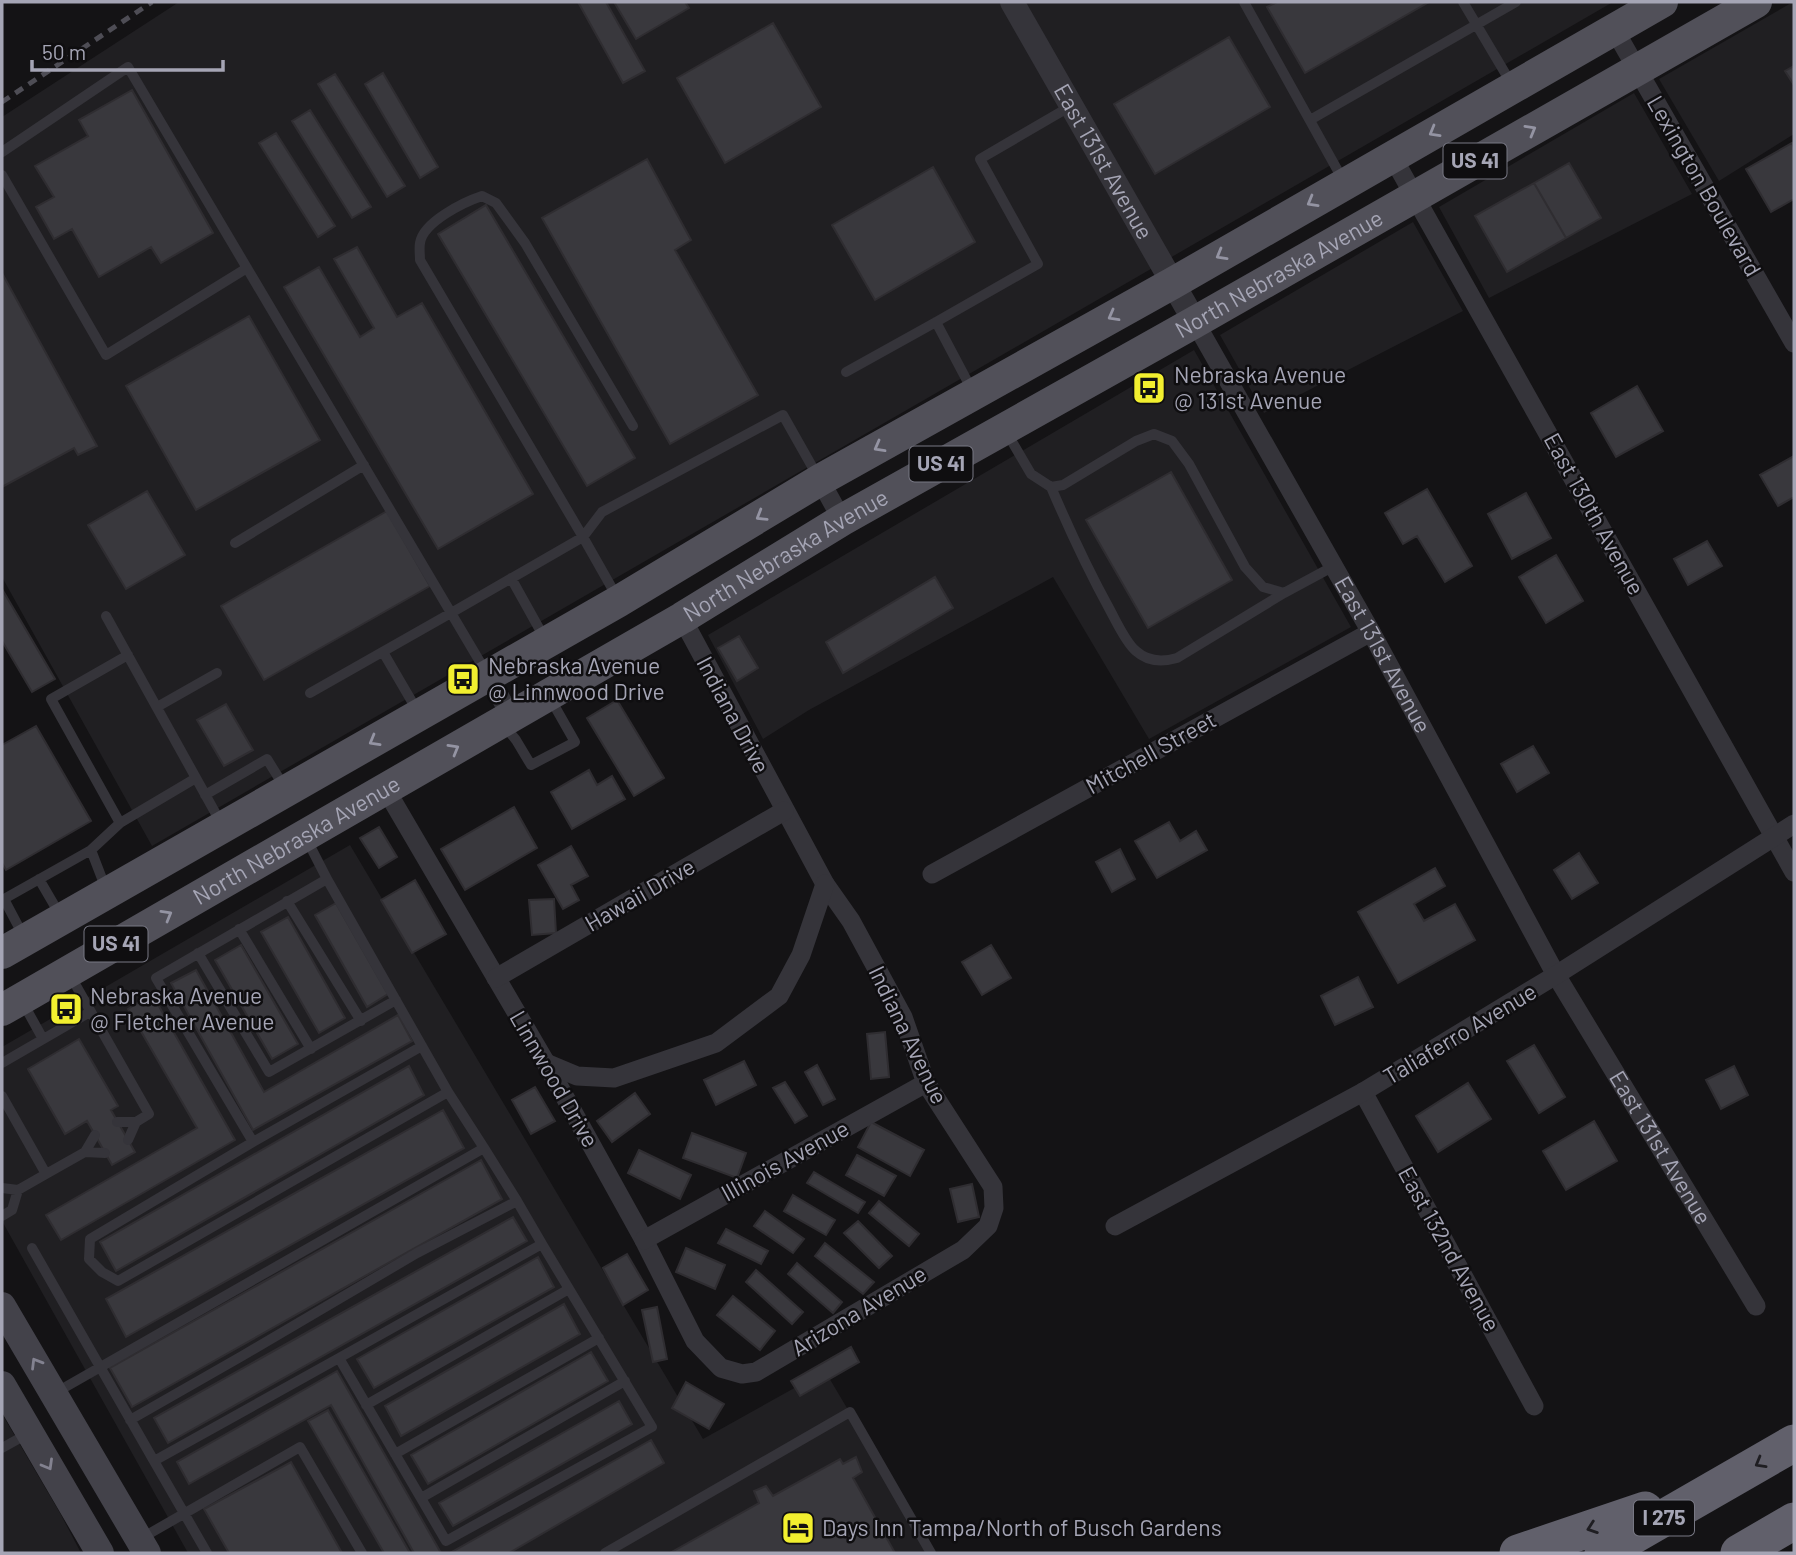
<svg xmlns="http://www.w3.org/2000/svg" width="1796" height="1555" font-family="Barlow,sans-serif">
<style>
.built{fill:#201f22}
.building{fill:#39383d;stroke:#2f2d31;stroke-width:2}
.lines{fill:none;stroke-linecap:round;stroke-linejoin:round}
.service{stroke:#35343a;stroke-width:10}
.minor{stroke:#35343a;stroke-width:19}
.tertiary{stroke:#35343a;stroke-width:24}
.secondary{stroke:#43424a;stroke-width:28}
.primary{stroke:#515059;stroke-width:32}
.motorway{stroke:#61606b;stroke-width:37}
.rail{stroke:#4e4d55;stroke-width:5;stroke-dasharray:9 7;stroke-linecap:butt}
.oneway{stroke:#9494a3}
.oneway2{stroke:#838290}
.oneway3{stroke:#1f1e22}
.labels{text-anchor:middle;stroke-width:5;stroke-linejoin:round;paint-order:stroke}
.shield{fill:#0f0e10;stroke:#787884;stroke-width:2}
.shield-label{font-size:21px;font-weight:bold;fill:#a5a5b5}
.street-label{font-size:23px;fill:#a5a5b5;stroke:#0f0e10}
.poi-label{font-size:23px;fill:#a5a5b5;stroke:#0f0e10;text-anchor:start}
</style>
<rect width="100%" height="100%" fill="#141315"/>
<path class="built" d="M179,2H1613L152,846L2,577V117Z
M1793,2H1794V134L1719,181L1659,79Z
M1634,93L1692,194L1489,298L1439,207Z
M1413,222L1463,311L1264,413L1220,335Z
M1194,350L1351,627L1149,739L1053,577L809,710L763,739L708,635Z
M350,845L703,1439L825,1371L933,1553H188L2,1221V1047Z
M2,1414L60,1513L81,1553H2Z"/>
<path class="building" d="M578,2H606L645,71L623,83Z
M614,2H685L689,8L636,39Z
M1277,2H1429L1305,73L1267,7Z
M773,23L821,107L725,163L677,78Z
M1229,37L1270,107L1155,174L1114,104Z
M1794,66V85L1785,71Z
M383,73L438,167L420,178L365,84Z
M335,74L405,186L387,197L318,84Z
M132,90L213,233L161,263L151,247L99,277L72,229L54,239L36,207L54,197L35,166L88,136L79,120Z
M310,110L371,207L352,218L292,121Z
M276,133L335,226L318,237L259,143Z
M1792,143L1794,148V199L1771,212L1746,169Z
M647,159L691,240L675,250L758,395L670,444L542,218Z
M1569,163L1601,218L1566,238L1534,183Z
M933,167L975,242L875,300L832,225Z
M1534,183L1566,238L1507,272L1475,216Z
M486,205L635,458L587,486L438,234Z
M357,247L397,317L422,303L533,494L438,549L284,287L319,267L360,337L374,328L334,259Z
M2,273L97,446L78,455L74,448L2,487Z
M249,316L320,440L196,510L126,386Z
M1637,386L1663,431L1616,457L1591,413Z
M1794,456V497L1778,506L1760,475Z
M1171,472L1232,580L1148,628L1086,520Z
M1427,489L1472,566L1445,582L1417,536L1403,544L1385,513Z
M147,491L185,555L126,589L88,525Z
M1526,493L1551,538L1512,559L1488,514Z
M387,511L430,586L264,680L221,606Z
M1707,541L1722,566L1688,585L1674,559Z
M1556,555L1583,601L1546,623L1519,577Z
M935,577L953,608L843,673L826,642Z
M2,589L55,679L32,692L2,641Z
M739,636L758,668L737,681L718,648Z
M617,700L664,778L634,796L587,718Z
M226,704L253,750L224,766L197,720Z
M36,726L91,821L6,870L2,863V745Z
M1533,746L1549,773L1517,792L1501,764Z
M589,770L597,785L612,776L625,799L572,829L551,792Z
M514,807L537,848L465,890L441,849Z
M1169,822L1180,841L1196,831L1207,850L1157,878L1135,841Z
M379,827L397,857L379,868L360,838Z
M571,846L588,876L571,885L579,900L563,909L538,865Z
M1120,849L1135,879L1112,892L1096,862Z
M1579,853L1598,883L1572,899L1554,870Z
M1435,868L1445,886L1414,904L1424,921L1455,904L1475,940L1398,983L1358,912Z
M415,880L446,934L412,953L381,900Z
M554,899L556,933L532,935L529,900Z
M336,903L388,994L367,1007L315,915Z
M288,917L345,1018L319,1033L261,932Z
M241,945L298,1044L272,1059L215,960Z
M991,945L1011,978L982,995L962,962Z
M196,970L264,1092L398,1015L412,1041L253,1130L171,983Z
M1358,977L1373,1007L1335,1025L1321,996Z
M152,994L235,1140L61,1240L46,1215L197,1128L128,1009Z
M885,1032L889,1077L871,1079L867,1034Z
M79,1039L118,1106L111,1110L135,1152L112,1165L87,1121L65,1134L28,1069Z
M1534,1045L1565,1097L1539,1113L1507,1061Z
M744,1061L756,1085L716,1105L704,1080Z
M817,1065L835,1099L823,1105L805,1072Z
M409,1066L424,1095L116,1271L100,1242Z
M1734,1066L1748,1095L1721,1109L1706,1080Z
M785,1082L807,1116L795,1123L773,1088Z
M1468,1083L1491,1119L1438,1152L1416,1116Z
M535,1087L555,1121L531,1134L512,1100Z
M635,1093L650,1114L612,1142L597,1121Z
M443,1110L464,1148L126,1337L106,1299Z
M1594,1121L1617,1161L1566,1190L1543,1151Z
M871,1122L924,1150L910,1176L858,1147Z
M692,1133L746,1153L737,1178L683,1158Z
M639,1150L691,1175L680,1199L628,1173Z
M857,1155L896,1176L884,1196L846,1175Z
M481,1160L502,1199L132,1407L110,1368Z
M814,1172L865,1202L858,1213L807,1183Z
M972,1184L979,1217L958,1222L950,1189Z
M793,1195L835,1220L826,1235L784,1211Z
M879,1201L919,1234L909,1246L869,1213Z
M765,1211L804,1239L793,1253L754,1226Z
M513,1217L527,1241L168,1443L154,1418Z
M858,1221L892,1256L879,1268L844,1233Z
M726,1229L768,1251L761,1264L718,1243Z
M825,1243L874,1282L863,1294L815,1256Z
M686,1248L725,1265L715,1289L676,1272Z
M627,1254L648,1290L623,1305L603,1268Z
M538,1257L554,1287L374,1388L357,1359Z
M797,1263L842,1302L833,1313L788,1274Z
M756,1270L803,1312L792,1324L746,1282Z
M733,1296L775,1331L760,1350L717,1315Z
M564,1304L580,1334L401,1436L385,1406Z
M657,1307L667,1359L653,1362L642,1310Z
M851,1347L859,1362L800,1396L791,1381Z
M591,1352L608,1381L428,1484L411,1455Z
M337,1371L441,1553H414L331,1405L189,1484L177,1462Z
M686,1382L724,1404L709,1429L672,1408Z
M619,1401L632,1424L453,1526L439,1503Z
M328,1410L410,1553H384L308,1421Z
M651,1440L664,1463L509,1553H450Z
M856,1457L862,1472L853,1478L895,1553H670L759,1503L754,1491L766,1486L773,1496L840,1459L843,1464Z
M856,1457L862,1472L853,1478L895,1553H670L759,1503L754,1491L766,1486L773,1496L840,1459L843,1464Z
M291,1462L342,1553H229L204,1509Z"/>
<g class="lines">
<path class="service" d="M1244,2L1343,180
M1463,2L1511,83
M1310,120L1516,2
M2,152L128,67L486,672
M2,175L106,355L247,268
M936,322L972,390
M846,372L936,322L1038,264L980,159L1071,106
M633,426L525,243L496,203L482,196C464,202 423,222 420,243C419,248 420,255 420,260L583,537L602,512L783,415L818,477
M1007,433L1031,474L1051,487L1063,485L1136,441L1154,434L1172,441L1189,464L1245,567L1263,587L1284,593L1334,566
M1051,487C1069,529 1088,570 1110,610C1116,621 1126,643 1136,651C1148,662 1163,662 1177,658L1284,593
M235,543L364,465
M511,578L545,639
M106,616L221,823
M383,652L418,712
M128,655L51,699L120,823L196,778
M310,693L451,613L583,537L617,597
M157,707L217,673
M503,724L516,740L531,765L575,742L550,698
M205,795L267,759L285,788
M39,879L60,915
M327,879L448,1092
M106,889L91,850L120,823
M4,899L91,850
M2,900L4,899L24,937
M287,901L361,1021
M239,929L311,1049
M198,953L269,1072L396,1000
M70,975L149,1114L136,1122L128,1140
M23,1003L43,1039
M2,1063L90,1012
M2,1096L46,1174
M117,1122H136
M253,1142L422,1046
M484,1148L517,1201
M85,1152L105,1153
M2,1188L18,1190L46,1174L85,1152L95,1135
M2,1216L12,1210L18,1190
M32,1248L154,1461L339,1358
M55,1393L484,1148L448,1092L118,1281L102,1272L89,1259L90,1239L253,1142L156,978L327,879L307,840
M366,1405L569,1289
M130,1420L242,1356L417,1253L517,1201L542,1244L339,1358L446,1541L652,1427L542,1244
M2,1448L29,1433
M395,1454L599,1338
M154,1461L207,1553
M421,1498L625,1381
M140,1539L300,1447L362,1553
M605,1553L850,1412L931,1553"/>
<g class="minor">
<path d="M1614,29L1794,343"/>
<path d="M1392,156L1794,872"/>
<path id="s1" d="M1195,322L1371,632L1556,975L1756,1306"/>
<path d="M820,480L842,520"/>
<path d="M488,676L511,716"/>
<path d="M385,788L546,1063L644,1240L695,1341L721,1368L742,1374L756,1372L963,1250L988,1226L994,1208L993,1187L926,1083L903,1017L851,921L825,884L682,618"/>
<path d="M932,874L1371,632"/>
<path d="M496,978L784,811"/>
<path d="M546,1063L577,1076L614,1078L716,1043L779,996L801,955L825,884"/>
<path d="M1363,1092L1534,1406"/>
<path d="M1115,1226L1363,1092L1556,975L1794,824"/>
<path d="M644,1240L926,1083"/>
</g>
<path class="tertiary" id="s2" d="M1012,2L1195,322"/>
<path class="secondary" d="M2,1306L147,1553
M2,1385L100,1553"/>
<g class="primary">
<path d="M2,953L619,601L820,480L1173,283L1662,2"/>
<path id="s3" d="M2,1010L682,618L842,520L1195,322L1756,2"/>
</g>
<path class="motorway" d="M1518,1553L1645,1510
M1603,1553L1794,1443
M1739,1553L1794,1521"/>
<path class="rail" d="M2,102L152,2"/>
</g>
<defs><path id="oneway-chevron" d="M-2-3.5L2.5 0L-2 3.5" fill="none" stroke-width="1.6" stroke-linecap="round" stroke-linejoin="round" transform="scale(1.75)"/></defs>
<g class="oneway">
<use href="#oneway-chevron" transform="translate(1531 130) rotate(-30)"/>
<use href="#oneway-chevron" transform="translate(1434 132) rotate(150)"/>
<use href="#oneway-chevron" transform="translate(1312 202) rotate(150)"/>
<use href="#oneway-chevron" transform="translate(1221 255) rotate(150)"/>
<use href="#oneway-chevron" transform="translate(1113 316) rotate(151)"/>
<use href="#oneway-chevron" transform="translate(879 447) rotate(151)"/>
<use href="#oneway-chevron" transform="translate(761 516) rotate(149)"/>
<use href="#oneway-chevron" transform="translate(374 741) rotate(150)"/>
<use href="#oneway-chevron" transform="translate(454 749) rotate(-30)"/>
<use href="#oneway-chevron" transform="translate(167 915) rotate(-30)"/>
</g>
<g class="oneway2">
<use href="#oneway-chevron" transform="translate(36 1363) rotate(-121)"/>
<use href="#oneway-chevron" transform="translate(48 1465) rotate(60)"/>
</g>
<g class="oneway3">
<use href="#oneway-chevron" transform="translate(1760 1463) rotate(150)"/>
<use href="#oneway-chevron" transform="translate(1592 1528) rotate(161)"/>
</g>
<defs>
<symbol id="bus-square" viewBox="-11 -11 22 22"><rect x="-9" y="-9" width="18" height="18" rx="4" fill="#f2ef2f" stroke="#0f0e10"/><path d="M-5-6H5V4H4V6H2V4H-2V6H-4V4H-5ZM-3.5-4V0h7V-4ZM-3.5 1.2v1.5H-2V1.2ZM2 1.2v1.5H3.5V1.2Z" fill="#111"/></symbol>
<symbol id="hotel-square" viewBox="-11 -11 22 22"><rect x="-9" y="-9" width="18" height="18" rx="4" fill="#f2ef2f" stroke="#0f0e10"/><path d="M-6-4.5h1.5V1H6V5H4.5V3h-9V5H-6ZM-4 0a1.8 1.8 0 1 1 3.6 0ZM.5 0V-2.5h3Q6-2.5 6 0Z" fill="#111"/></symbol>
</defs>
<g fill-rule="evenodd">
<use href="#bus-square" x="1130" y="369" width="38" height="38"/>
<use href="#bus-square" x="444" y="660" width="38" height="38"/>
<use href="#bus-square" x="47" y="990" width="38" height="38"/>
<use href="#hotel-square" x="779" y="1509" width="38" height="38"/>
</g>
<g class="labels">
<g class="shield">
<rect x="1443.5" y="143.5" width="63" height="35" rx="5"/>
<rect x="909.5" y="446.5" width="63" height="35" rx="5"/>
<rect x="84.5" y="926.5" width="63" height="35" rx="5"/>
<rect x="1634" y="1500.5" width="60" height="35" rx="5"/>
</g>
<g class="shield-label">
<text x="1475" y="168">US 41</text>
<text x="941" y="471">US 41</text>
<text x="116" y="951">US 41</text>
<text x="1664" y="1525">I 275</text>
</g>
<g class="street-label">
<text dy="8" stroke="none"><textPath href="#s2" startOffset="184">East 131st Avenue</textPath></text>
<text transform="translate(1704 186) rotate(60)" y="8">Lexington Boulevard</text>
<text dy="8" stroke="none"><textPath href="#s3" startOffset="1474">North Nebraska Avenue</textPath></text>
<text transform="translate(1594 514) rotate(61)" y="8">East 130th Avenue</text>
<text dy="8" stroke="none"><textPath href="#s3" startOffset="906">North Nebraska Avenue</textPath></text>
<text dy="8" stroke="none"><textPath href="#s1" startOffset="382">East 131st Avenue</textPath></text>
<text transform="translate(733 715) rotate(62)" y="8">Indiana Drive</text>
<text transform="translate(1151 753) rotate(-29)" y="8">Mitchell Street</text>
<text dy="8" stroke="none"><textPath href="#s3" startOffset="340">North Nebraska Avenue</textPath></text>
<text transform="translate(640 895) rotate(-30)" y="8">Hawaii Drive</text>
<text transform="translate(1460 1034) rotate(-31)" y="8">Taliaferro Avenue</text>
<text transform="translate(908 1035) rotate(64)" y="8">Indiana Avenue</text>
<text transform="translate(554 1079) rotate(60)" y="8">Linnwood Drive</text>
<text dy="8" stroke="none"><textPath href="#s1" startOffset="948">East 131st Avenue</textPath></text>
<text transform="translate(785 1161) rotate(-29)" y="8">Illinois Avenue</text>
<text transform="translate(1449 1249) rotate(61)" y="8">East 132nd Avenue</text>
<text transform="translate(859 1311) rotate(-31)" y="8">Arizona Avenue</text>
</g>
<g class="poi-label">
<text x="1174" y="383">Nebraska Avenue<tspan x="1174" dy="26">@ 131st Avenue</tspan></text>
<text x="488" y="674">Nebraska Avenue<tspan x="488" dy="26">@ Linnwood Drive</tspan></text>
<text x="90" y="1004">Nebraska Avenue<tspan x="90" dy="26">@ Fletcher Avenue</tspan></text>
<text x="822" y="1536">Days Inn Tampa/North of Busch Gardens</text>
</g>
</g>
<rect width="1796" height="1555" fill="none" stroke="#a5a5b5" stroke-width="7"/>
<path d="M32 60v10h191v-10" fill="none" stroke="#a5a5b5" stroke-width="3.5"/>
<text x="42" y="60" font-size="21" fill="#a5a5b5" stroke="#0f0e10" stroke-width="5" paint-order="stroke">50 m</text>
</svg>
